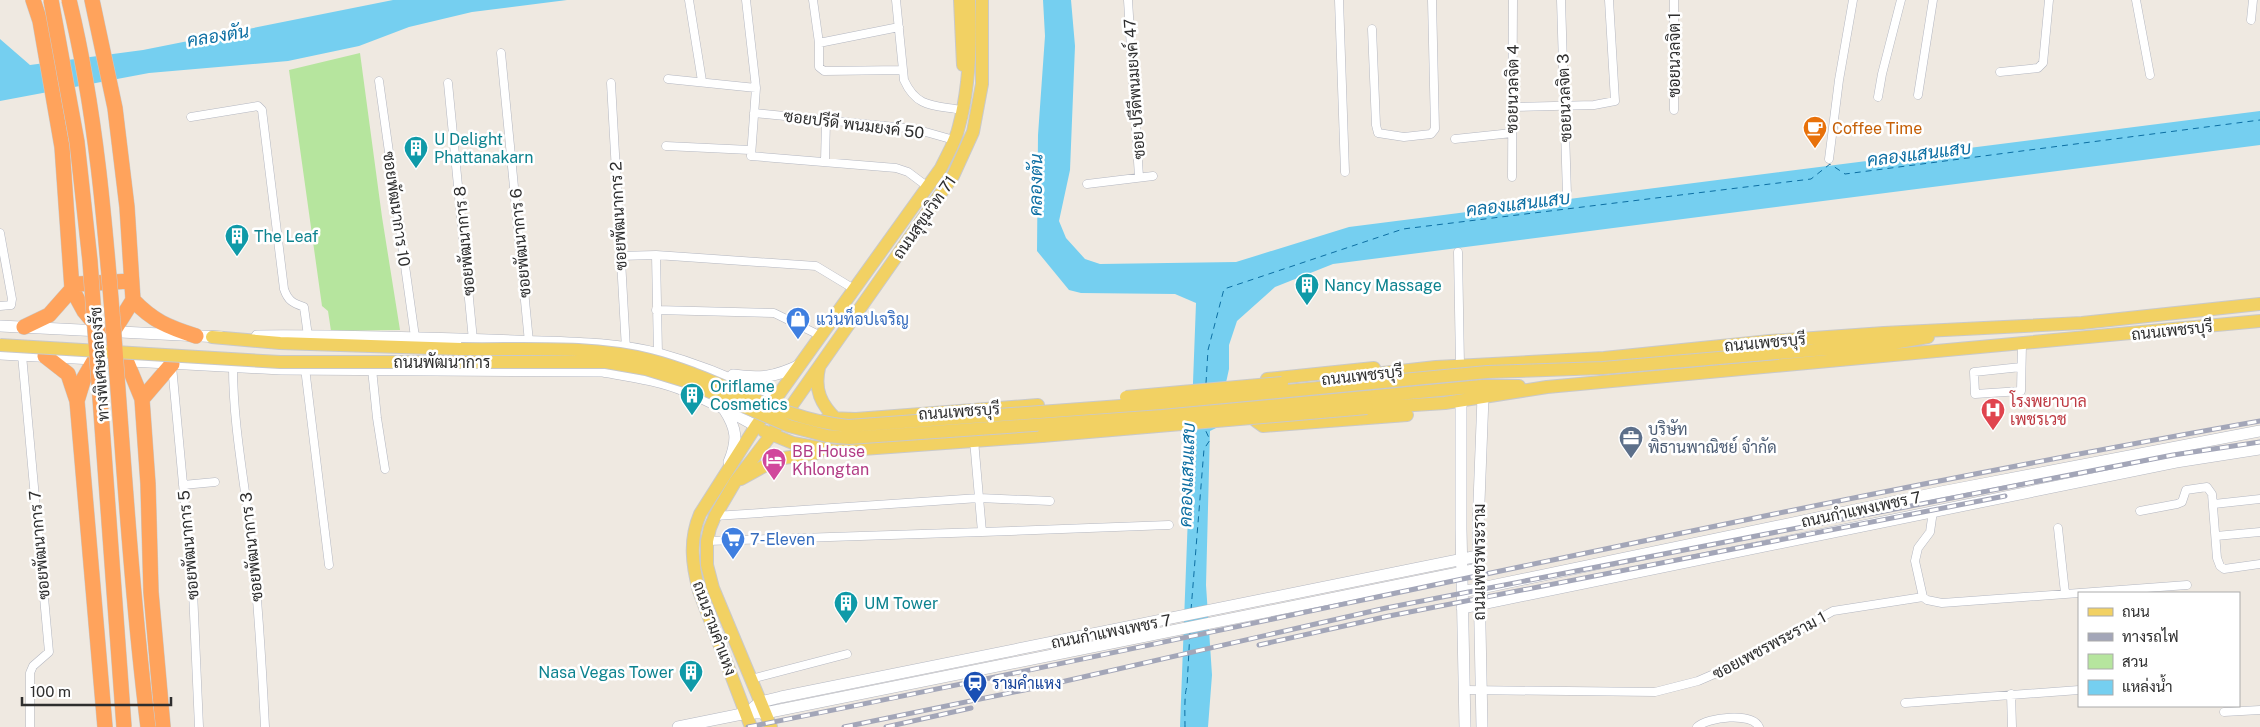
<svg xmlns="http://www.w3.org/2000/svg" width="2260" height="727" font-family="'Public Sans',Sarabun,sans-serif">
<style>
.green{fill:#b6e59e}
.water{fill:#75cff0}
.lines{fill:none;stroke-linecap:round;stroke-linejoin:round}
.ferry{stroke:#0d6fa3;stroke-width:1;stroke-dasharray:6 5;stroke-linecap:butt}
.street-casing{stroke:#b4b7c1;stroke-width:9}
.secondary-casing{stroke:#b4b7c1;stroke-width:12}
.primary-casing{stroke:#c9c9c9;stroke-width:14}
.highway-casing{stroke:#c9c9c9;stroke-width:16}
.street{stroke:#fff;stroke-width:8}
.secondary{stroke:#fff;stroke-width:11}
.primary{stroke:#f2d163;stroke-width:12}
.highway{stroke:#ffa35c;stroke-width:15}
.rail-casing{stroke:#a3a6b8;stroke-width:5}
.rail{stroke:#fff;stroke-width:3;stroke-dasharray:9;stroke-linecap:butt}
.primary-bridge-casing{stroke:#c9c9c9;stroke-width:14;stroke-linecap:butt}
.highway-bridge-casing{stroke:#c9c9c9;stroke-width:16;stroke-linecap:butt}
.primary-bridge{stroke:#f2d163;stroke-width:12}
.highway-bridge{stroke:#ffa35c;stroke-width:15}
.labels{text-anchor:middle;stroke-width:5;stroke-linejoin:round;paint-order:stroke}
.street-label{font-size:16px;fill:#2e2e2e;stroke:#fff}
.food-label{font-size:16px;fill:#c56008;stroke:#fff;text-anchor:start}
.culture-label{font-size:16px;fill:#0d838f;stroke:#fff;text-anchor:start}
.shop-label{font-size:16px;fill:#366cbe;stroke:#fff;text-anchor:start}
.health-label{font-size:16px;fill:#be3a42;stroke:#fff;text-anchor:start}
.service-label{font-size:16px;fill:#4e5e75;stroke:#fff;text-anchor:start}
.hotel-label{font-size:16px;fill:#b23c85;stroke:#fff;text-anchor:start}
.transit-label{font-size:16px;fill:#164399;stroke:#fff;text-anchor:start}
.water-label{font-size:18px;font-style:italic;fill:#0d6fa3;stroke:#fff}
</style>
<rect width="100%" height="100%" fill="#efe9e1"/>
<path class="green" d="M360,53L382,217L400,330L331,331L328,311L322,306L289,70Z"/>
<path class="water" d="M393,0H567L472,12L409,27L359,46L288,61L149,73L0,101V39L30,65L143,50Z
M1043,0H1071L1075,46L1070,170L1059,221L1066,238L1085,259L1100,264L1236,262L1349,227L2260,111V145L1333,264L1275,287L1237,321L1229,345V369L1216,428L1210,431L1206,585L1212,675L1208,727H1180L1196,303L1175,294L1081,293L1069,290L1037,251L1038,135L1045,36Z"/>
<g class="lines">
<path class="ferry" d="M1206,383L1208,350L1224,289L1403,229L1811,179L1830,164L1845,174L2260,120
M1191,610L1204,449L1210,440L1204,427
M1185,727C1185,717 1184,693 1187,687L1190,631"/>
<defs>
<path id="street" d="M689,0L702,81
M746,0L756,88L751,156L896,168L908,172L928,187
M813,0L819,43L899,27
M896,0L904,80C917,109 935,105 962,110
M1128,0L1139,177
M1339,0L1345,172
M1561,0L1567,195
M1674,0V110
M2136,0L2150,75
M2251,20L2253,0
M1372,29L1376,125L1378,133L1404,137L1431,134L1435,129L1432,0
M819,43V67L824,71L903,70
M501,53L529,342
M2000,72L2038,68L2043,63L2049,0
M668,79L756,88
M379,81L415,337
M448,83L473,340
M611,83L626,349
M1918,95L1933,0
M1878,97L1882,74L1901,0
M1512,107L1594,105L1615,101L1609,0
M754,113L915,129L954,140
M191,117L258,106L262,110L284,289C288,301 293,303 304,307L308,336
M1455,139L1512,133
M666,146L750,150
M1829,159L1839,80L1853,0
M825,162L826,120
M1512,177L1513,0
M1087,184L1153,176
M0,233L12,299L11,305L0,306
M1458,252L1460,365
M656,255L658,354
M619,256L656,255L816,266L854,289
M656,310L774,313L821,336
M22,355L49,652L33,666L30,673V727
M172,366L193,591L199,727
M233,367C233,428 246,488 252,548C259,608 262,667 265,727
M2021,367L1974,372L1975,394L2021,391L2022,344
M305,368L329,565
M372,369L377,418L385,469
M183,485L215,482
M2214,504L2260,499
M1933,511L1930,532L1918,548L1915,561L1923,597L1927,600L1942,603L2187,585
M2140,511L2177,504L2182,502L2186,490L2207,487L2212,494L2217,558L2220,566L2224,569L2260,564
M715,516L979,498L1050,501
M2058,528L2065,593
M982,532L1169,525
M2216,536L2260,532
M707,541L982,532L974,440
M751,679L847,654
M1465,690L1655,692L1698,681L1742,662L1833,611L1923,597
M2011,694L2012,727
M1905,703L2079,690
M2224,712L2260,710
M1697,727C1708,717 1752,712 1759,727"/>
<path id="secondary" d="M0,326L221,337
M257,336C343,335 429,338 515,341C563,343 612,342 659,354C699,365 738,381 775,400
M0,354L281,369L603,371C631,376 660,380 686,391C710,401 733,413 756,426
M733,375C761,379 775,377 800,365
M1461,401V529L1465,727
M724,409C737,429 738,440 729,462
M1462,592L1941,492L2260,431
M1462,608L2176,462L2260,449
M754,707L761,702L781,697L1478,556
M678,727L747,713H765L1478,569
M1482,727L1478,528L1483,397"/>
<path id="primary" d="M960,0L963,65
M212,337L280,343L461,349
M1777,353L1887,344L1928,337
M819,368C814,390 821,404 836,419
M1365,375L1436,367L1604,358L1770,341L1884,333L2082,323L2260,304
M1267,379L1374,368
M1249,386C1234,403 1249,417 1263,426L1407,415
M1366,397L1482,386H1519
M1367,408L1445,403L1547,387L2260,321
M827,418L856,419L1038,405
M764,431L793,443L835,451L1042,436
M741,479L777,459L818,453
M751,727L699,591C692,564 689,540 700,514L756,426L941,168C947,155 956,141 959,126C970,85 971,43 969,0
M771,727L713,588L707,565V541L710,528L715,516L735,482L771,435L953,176L973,132L982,84V0"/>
<path id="highway" d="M33,0L40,21L62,147L72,289L84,311L99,329
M92,0L115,108L127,207L133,300L113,332
M78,284L131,281
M133,300C153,321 168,327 196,336
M24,327L49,315L72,289
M45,356L68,374L77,401L105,727
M126,360L142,399L148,484L151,592L163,727
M142,399L172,364
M77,401L84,378L95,359"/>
</defs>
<use href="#street" class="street-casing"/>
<use href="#secondary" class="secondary-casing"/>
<use href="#primary" class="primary-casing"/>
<use href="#highway" class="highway-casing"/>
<use href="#street" class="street"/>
<use href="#secondary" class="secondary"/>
<use href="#primary" class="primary"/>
<use href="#highway" class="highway"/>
<defs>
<path id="rail" d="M1259,645L1389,616L2005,496
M748,727C1253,628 1754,510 2260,421
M844,727L1039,687L1386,608L2173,455L2260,442
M886,727L971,708"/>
</defs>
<use href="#rail" class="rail-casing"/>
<use href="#rail" class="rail"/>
<defs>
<path id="primary-bridge" d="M0,345L280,362H606L646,369L685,381L789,426L827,436L849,438L1162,416L1366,397
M461,349C524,350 589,345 650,360C718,377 777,419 848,426L1161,403L1487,372L1603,368L1777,353
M1126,397L1282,383
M1042,436L1367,408"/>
<path id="highway-bridge" d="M51,0L77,142L90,261L124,727
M69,0C96,110 105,223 114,336C124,467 132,597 148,727"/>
</defs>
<use href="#primary-bridge" class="primary-bridge-casing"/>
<use href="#highway-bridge" class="highway-bridge-casing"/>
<use href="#primary-bridge" class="primary-bridge"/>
<use href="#highway-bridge" class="highway-bridge"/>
</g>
<defs>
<symbol id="cafe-pin" viewBox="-11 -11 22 30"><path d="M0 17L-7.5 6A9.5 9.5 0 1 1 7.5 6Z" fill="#e8710a" stroke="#fff"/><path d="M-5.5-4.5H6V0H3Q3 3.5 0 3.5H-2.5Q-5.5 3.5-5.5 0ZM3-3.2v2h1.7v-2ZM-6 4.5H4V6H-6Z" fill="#fff"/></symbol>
<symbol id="building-pin" viewBox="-11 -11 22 30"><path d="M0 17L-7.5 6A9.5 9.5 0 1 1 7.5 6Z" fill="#0f9aa8" stroke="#fff"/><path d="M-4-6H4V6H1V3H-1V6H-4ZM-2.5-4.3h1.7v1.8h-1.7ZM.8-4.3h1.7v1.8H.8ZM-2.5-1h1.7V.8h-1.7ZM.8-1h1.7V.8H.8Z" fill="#fff"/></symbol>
<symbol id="shop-pin" viewBox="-11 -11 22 30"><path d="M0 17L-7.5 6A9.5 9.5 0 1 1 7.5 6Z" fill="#3f7fe0" stroke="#fff"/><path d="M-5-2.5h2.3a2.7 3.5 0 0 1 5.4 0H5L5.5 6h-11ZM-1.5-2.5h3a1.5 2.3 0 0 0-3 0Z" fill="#fff"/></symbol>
<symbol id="hospital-pin" viewBox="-11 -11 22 30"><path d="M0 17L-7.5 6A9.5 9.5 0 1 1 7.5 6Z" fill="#e0444e" stroke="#fff"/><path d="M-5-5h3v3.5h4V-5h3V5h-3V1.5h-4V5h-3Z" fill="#fff"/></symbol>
<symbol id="office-pin" viewBox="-11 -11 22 30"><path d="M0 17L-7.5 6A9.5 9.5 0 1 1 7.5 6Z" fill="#5c6f8a" stroke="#fff"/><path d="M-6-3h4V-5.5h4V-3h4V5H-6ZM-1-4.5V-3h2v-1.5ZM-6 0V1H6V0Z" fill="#fff"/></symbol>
<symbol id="hotel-pin" viewBox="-11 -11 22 30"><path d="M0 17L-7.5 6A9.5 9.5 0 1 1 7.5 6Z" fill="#d1479c" stroke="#fff"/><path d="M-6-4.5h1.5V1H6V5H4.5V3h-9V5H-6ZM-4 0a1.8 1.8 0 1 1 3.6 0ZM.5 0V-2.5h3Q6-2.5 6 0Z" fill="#fff"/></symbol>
<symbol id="supermarket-pin" viewBox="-11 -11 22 30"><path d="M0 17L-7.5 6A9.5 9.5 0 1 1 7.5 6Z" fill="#3f7fe0" stroke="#fff"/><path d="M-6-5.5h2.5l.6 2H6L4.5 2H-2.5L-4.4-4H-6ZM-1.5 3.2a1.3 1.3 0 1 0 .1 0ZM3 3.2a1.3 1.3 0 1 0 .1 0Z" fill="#fff"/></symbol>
<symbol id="station-pin" viewBox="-11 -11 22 30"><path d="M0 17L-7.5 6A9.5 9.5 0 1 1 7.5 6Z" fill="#1a4fb4" stroke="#fff"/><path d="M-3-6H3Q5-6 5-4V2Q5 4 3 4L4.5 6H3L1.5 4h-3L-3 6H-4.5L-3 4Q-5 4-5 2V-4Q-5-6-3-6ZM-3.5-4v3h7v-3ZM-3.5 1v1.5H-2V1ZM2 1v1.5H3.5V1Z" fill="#fff"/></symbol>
</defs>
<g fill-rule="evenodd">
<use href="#cafe-pin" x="1801" y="114" width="28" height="38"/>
<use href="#building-pin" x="402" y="134" width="28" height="38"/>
<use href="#building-pin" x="223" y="222" width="28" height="38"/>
<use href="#building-pin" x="1293" y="271" width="28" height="38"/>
<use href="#shop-pin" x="784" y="305" width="28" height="38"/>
<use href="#building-pin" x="678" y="381" width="28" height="38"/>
<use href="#hospital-pin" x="1979" y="396" width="28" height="38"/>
<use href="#office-pin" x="1617" y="424" width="28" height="38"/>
<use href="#hotel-pin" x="760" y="446" width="28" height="38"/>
<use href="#supermarket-pin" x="719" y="525" width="28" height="38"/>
<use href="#building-pin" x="832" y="589" width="28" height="38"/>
<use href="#building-pin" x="677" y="658" width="28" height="38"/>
<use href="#station-pin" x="961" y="669" width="28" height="38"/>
</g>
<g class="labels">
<g class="street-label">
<text transform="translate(1674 55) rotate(-90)" y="6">ซอยนวลจิต 1</text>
<text transform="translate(1134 89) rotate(-94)" y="6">ซอย ปรีดีพนมยงค์ 47</text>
<text transform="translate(1512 89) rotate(-89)" y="6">ซอยนวลจิต 4</text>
<text transform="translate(1564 98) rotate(-92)" y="6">ซอยนวลจิต 3</text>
<text transform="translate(854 124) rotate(7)" y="6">ซอยปรีดี พนมยงค์ 50</text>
<text transform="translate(397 209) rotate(82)" y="6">ซอยพัฒนาการ 10</text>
<text transform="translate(618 216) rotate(-93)" y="6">ซอยพัฒนาการ 2</text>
<text transform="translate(924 217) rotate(-55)" y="6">ถนนสุขุมวิท 71</text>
<text transform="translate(464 241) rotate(-95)" y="6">ซอยพัฒนาการ 8</text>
<text transform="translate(520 243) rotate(-95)" y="6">ซอยพัฒนาการ 6</text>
<text transform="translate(2172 330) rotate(-6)" y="6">ถนนเพชรบุรี</text>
<text transform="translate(1765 342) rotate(-5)" y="6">ถนนเพชรบุรี</text>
<text x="442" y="368">ถนนพัฒนาการ</text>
<text transform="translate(99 364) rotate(-94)" y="6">ทางพิเศษฉลองรัช</text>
<text transform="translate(1362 375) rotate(-6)" y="6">ถนนเพชรบุรี</text>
<text transform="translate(959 411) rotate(-4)" y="6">ถนนเพชรบุรี</text>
<text transform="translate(1861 509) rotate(-12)" y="6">ถนนกำแพงเพชร 7</text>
<text transform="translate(39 545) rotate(-95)" y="6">ซอยพัฒนาการ 7</text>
<text transform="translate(188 545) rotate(-95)" y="6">ซอยพัฒนาการ 5</text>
<text transform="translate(251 547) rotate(-96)" y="6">ซอยพัฒนาการ 3</text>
<text transform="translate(1479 562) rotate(-90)" y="6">ถนนเพชรพระราม</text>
<text transform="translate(715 628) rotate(70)" y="6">ถนนรามคำแหง</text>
<text transform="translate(1111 631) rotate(-11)" y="6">ถนนกำแพงเพชร 7</text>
<text transform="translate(1769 645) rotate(-28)" y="6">ซอยเพชรพระราม 1</text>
</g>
<g class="food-label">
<text x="1832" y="134">Coffee Time</text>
</g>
<g class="culture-label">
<text x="434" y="145">U Delight<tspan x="434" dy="18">Phattanakarn</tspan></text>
<text x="254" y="242">The Leaf</text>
<text x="1324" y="291">Nancy Massage</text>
<text x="710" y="392">Oriflame<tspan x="710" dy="18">Cosmetics</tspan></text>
<text x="864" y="609">UM Tower</text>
<text x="674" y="678" text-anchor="end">Nasa Vegas Tower</text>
</g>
<g class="shop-label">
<text x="816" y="325">แว่นท็อปเจริญ</text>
<text x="750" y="545">7-Eleven</text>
</g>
<g class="health-label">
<text x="2010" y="407">โรงพยาบาล<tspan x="2010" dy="18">เพชรเวช</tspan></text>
</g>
<g class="service-label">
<text x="1648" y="435">บริษัท<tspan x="1648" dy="18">พิธานพาณิชย์ จำกัด</tspan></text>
</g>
<g class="hotel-label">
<text x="792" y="457">BB House<tspan x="792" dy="18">Khlongtan</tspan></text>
</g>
<g class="transit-label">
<text x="992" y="689">รามคำแหง</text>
</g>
<g class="water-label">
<text transform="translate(218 36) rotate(-9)" y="6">คลองตัน</text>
<text transform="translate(1919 154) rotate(-7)" y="6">คลองแสนแสบ</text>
<text transform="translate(1036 185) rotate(-89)" y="6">คลองตัน</text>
<text transform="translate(1518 204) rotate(-7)" y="6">คลองแสนแสบ</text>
<text transform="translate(1187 475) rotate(-88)" y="6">คลองแสนแสบ</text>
</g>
</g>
<rect x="2078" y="592" width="162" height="115" fill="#ffffff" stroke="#ababab"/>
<rect x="2088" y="608" width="25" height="8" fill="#f2d163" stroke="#ababab"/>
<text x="2122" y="617" font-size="15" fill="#2e2e2e">ถนน</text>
<rect x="2088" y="633" width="25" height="8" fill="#a3a6b8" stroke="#ababab"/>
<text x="2122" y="642" font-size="15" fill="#2e2e2e">ทางรถไฟ</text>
<rect x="2088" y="654" width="25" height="15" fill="#b6e59e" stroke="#ababab"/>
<text x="2122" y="667" font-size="15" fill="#2e2e2e">สวน</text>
<rect x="2088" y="680" width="25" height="15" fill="#75cff0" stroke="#ababab"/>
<text x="2122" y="692" font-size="15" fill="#2e2e2e">แหล่งน้ำ</text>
<path d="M22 697v8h149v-8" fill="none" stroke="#2e2e2e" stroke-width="2.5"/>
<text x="30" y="697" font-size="15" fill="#2e2e2e" stroke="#ffffff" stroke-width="4" paint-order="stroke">100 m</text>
</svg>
